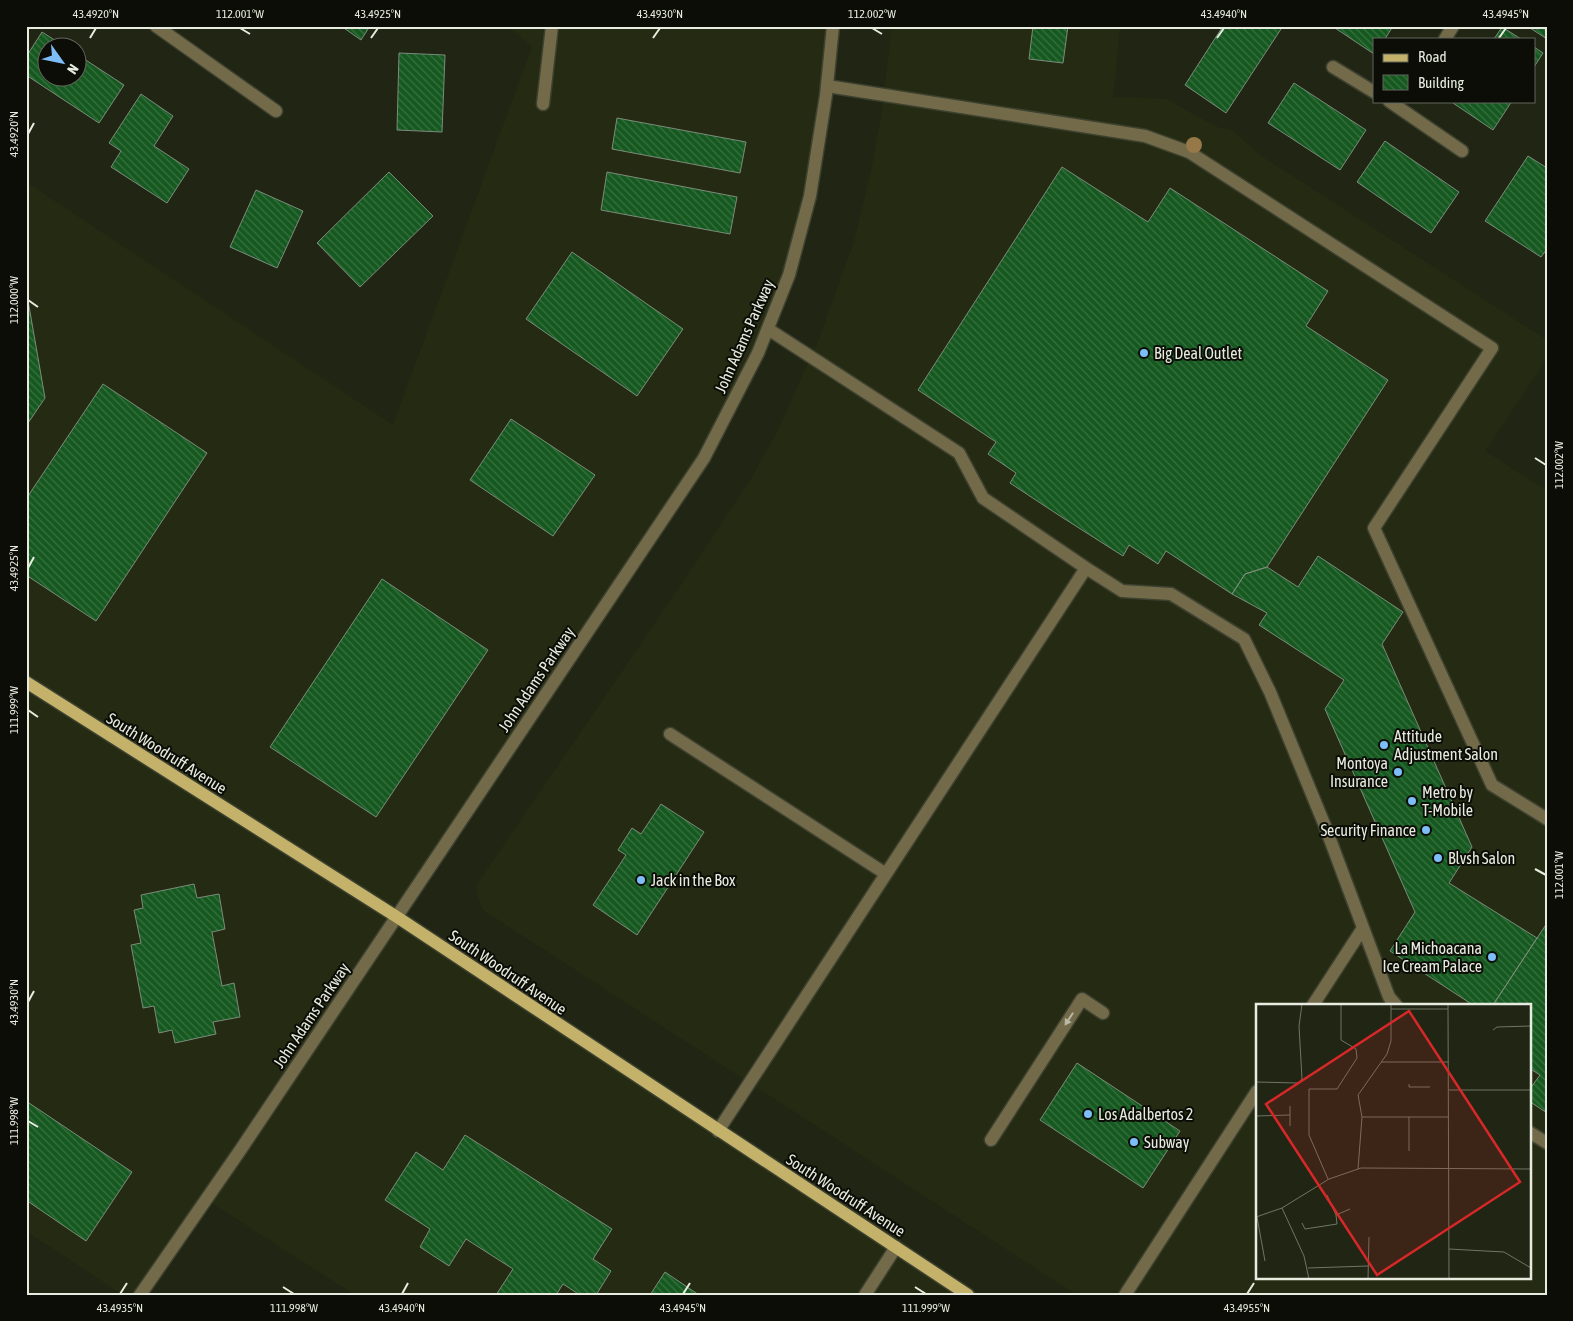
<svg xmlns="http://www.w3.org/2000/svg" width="1573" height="1321" font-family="'Asap Condensed',sans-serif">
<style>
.built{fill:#252b12;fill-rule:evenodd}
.building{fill:url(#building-back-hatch);stroke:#7b8c7b}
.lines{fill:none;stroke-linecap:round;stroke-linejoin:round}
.service-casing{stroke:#3d4130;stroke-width:15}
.minor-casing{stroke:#3d4130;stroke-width:15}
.tertiary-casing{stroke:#3d4130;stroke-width:15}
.primary-casing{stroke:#3d4130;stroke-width:15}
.service{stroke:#736a49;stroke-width:12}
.minor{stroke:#736a49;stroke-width:12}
.tertiary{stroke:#736a49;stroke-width:12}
.primary{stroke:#c5b26a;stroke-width:12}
.tree{fill:#977848}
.oneway{fill:#b9b8a4}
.ticks{fill:none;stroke:#e8ece0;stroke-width:2}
.poi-dot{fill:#7dbef9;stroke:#0b0d06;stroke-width:2}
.labels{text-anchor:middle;stroke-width:4;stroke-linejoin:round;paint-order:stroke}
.street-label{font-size:16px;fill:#e8ece0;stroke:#0b0d06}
.poi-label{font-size:16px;fill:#e8ece0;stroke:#0b0d06;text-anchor:start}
.inset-road{fill:none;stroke:#717565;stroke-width:1}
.view{fill:#d62828;fill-opacity:0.15;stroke:#d62828;stroke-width:2.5}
.inset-edge{fill:none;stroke:#e8ece0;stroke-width:2.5}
.neatline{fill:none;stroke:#e8ece0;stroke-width:2}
.ticks-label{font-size:12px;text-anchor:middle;fill:#e8ece0}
</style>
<defs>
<pattern id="building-back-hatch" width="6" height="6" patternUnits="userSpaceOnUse" patternTransform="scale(1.25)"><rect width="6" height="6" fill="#165920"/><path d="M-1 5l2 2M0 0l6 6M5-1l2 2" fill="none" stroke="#387140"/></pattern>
</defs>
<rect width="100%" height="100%" fill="#212513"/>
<path class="built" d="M508,26H833L810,196L789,275L704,458L397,917L968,1295H355L207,1200L140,1295H123L26,1231V182L393,425L532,47Z
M892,26H1120L1113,97L1166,99L1217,127L1232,130L1260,155L1547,340V358L1485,451L1547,491V1295H1077L483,910L478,898L476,886L685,579L751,479L778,430L819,339L854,242L871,171L881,118ZM1257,1005H1529V1277H1257Z"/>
<path class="building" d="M341,26H370L361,40Z
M1033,26H1068L1063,63L1029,59Z
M1223,26H1283L1226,113L1185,85Z
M1336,26H1393L1385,39H1374V54L1335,28Z
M1527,26H1547V39Z
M1502,27L1521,39H1494Z
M42,32L67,48H48V78H78V55L124,85L99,123L26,75V57Z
M1534,47L1543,53L1534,67Z
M399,53L445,55L442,132L397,130Z
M1294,83L1366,130L1340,170L1268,123Z
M141,94L173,116L154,146L189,169L167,203L111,167L121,151L109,143Z
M1454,101H1512L1493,130L1453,103Z
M617,118L746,142L740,173L612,149Z
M1385,141L1459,192L1431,233L1357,182Z
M1528,156L1547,168V249L1541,257L1485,221Z
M1062,167L1148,222L1170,188L1328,291L1306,326L1388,380L1267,567L1245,574L1232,594L1166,551L1158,564L1129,545L1123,556L1057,514L1010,483L1016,473L988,454L996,442L918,390Z
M389,172L433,216L360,287L317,243Z
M607,172L737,197L730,234L601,210Z
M256,190L303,211L277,268L230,247Z
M572,252L683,329L637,396L526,319Z
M26,289L45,398L26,426Z
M103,384L207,453L96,621L26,575V499Z
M511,419L595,475L553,536L470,480Z
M1318,556L1403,612L1382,644L1472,847L1449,883L1537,938L1493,1005H1473L1390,951L1415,912L1325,709L1344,680L1259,625L1267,613L1232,594L1245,574L1267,567L1298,587Z
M382,579L488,650L376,817L270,747Z
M661,804L704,832L637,935L593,905L626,855L618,850L632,828L641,834Z
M194,884L197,898L219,894L225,929L212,932L222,986L234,983L240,1017L213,1022L216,1034L175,1043L172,1030L159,1033L154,1006L143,1008L131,945L141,943L134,910L143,908L141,895Z
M1547,923V1113L1529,1101V1090L1540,1075L1529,1068V1005H1493Z
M1077,1063L1180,1131L1143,1188L1040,1120Z
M26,1101L132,1172L86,1241L26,1200Z
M465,1135L612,1229L593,1259L611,1271L596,1295H580L563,1284L556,1295H496L513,1269L466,1239L449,1266L420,1247L430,1229L385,1200L416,1152L443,1170Z
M665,1272L699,1295H650Z"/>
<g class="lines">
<defs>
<path id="service" d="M827,86L1145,136L1189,152L1492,348L1374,528L1492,785L1547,819
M543,104L552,26
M768,329L959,453L983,498L1086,568L1122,591L1171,594L1244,639L1270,692L1325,826L1389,997L1396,1005
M670,734L886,874
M1313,1005L1363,928
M718,1131L1086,568
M1529,1132L1547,1143
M991,1140L1082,999L1103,1013
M1125,1295L1257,1091"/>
<path id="minor" d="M156,26L276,111
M1445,39L1453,26
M1333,67L1374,92
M1389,101L1462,151
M865,1295L896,1247"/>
<path id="tertiary" d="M140,1295L239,1152L704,458L758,353L789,275L810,196L826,95L833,26"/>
<path id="primary" d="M26,682L397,917L968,1295"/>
</defs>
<use href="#service" class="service-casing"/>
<use href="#minor" class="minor-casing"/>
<use href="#tertiary" class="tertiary-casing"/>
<use href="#primary" class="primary-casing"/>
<use href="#service" class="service"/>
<use href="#minor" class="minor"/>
<use href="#tertiary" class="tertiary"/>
<use href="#primary" class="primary"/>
</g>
<circle class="tree" cx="1194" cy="145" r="8"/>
<defs><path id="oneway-solid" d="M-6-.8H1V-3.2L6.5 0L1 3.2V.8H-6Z" transform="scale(1.25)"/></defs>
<use class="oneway" href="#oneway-solid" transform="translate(1069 1019) rotate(123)"/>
<path class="ticks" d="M240,28L250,34M872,28L882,34M90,38L96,28M371,38L378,28M653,38L660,28M1217,38L1224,28M1499,38L1506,28M28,134L34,123M28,300L38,307M1535,458L1546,465M28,568L34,557M28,710L38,717M1535,869L1546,875M28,1002L34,991M28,1121L38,1127M283,1287L294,1294M915,1287L926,1294M120,1294L127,1283M402,1294L408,1283M683,1294L690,1283M1247,1294L1254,1283"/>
<g class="poi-dot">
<circle cx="1144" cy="353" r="5"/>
<circle cx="1384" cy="745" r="5"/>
<circle cx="1398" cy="772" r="5"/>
<circle cx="1412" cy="801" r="5"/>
<circle cx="1426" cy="830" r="5"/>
<circle cx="1438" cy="858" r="5"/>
<circle cx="641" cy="880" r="5"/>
<circle cx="1492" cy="957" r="5"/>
<circle cx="1088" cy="1114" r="5"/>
<circle cx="1134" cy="1142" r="5"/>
</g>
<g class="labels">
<g class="street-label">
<text transform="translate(744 336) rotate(-66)" y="6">John Adams Parkway</text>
<text transform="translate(536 679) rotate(-56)" y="6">John Adams Parkway</text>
<text transform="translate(167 753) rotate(32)" y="6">South Woodruff Avenue</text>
<text transform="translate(508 972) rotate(34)" y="6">South Woodruff Avenue</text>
<text transform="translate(311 1015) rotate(-56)" y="6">John Adams Parkway</text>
<text transform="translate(846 1195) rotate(33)" y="6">South Woodruff Avenue</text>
</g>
<g class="poi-label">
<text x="1154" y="359">Big Deal Outlet</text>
<text x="1394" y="742">Attitude<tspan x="1394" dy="18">Adjustment Salon</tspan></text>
<text x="1388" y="769" text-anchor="end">Montoya<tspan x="1388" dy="18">Insurance</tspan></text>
<text x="1422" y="798">Metro by<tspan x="1422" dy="18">T-Mobile</tspan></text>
<text x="1416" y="836" text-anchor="end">Security Finance</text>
<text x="1448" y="864">Blvsh Salon</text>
<text x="651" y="886">Jack in the Box</text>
<text x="1482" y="954" text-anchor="end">La Michoacana<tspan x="1482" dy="18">Ice Cream Palace</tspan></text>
<text x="1098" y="1120">Los Adalbertos 2</text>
<text x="1144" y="1148">Subway</text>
</g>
</g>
<g transform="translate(1256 1004)">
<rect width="275" height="275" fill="#212513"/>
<path class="inset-road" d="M192,0L193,275M135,5H192M0,25V46M237,26L241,23L275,22M125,58H193M0,78L42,79L46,75L43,22L46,0M153,80V83H174M193,86H275M34,102V122M0,112L34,111M106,113H193M153,147V113M102,165L106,113L102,91L131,50L135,37V0M72,175L53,131V85H81L101,54L100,45L85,36V0M26,204L48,252L53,275M80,211L94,205M0,213L26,204L73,175L105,164L275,165M1,213L9,257M46,219L49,225L81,220L80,211L71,191M193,245L248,248L275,264M52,264L112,262M112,275L113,233"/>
<path class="view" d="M153,7L264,178L121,271L10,100Z"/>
<rect width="275" height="275" class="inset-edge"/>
</g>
<rect width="1573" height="1321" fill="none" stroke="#0b0d06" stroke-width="55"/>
<rect x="1373" y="38" width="162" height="65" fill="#0b0d06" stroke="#63665d"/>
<rect x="1383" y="54" width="25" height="8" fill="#c5b26a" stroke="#63665d"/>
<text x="1418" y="62" font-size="15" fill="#e8ece0">Road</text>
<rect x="1383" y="75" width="25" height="15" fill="url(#building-back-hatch)" stroke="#63665d"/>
<text x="1418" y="88" font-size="15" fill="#e8ece0">Building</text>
<g transform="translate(62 62) rotate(123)"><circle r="24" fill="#0b0d06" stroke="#63665d"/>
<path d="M0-4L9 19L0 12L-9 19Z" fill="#7dbef9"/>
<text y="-8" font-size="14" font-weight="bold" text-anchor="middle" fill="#e8ece0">N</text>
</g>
<rect x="28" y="28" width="1518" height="1266" class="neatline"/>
<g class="ticks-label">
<text x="96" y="18">43.4920°N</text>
<text x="240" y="18">112.001°W</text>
<text x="378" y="18">43.4925°N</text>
<text x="660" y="18">43.4930°N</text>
<text x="872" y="18">112.002°W</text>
<text x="1224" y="18">43.4940°N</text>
<text x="1506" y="18">43.4945°N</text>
<text transform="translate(14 134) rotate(-90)" y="4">43.4920°N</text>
<text transform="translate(14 300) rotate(-90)" y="4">112.000°W</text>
<text transform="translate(1559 465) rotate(-90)" y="4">112.002°W</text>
<text transform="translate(14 568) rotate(-90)" y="4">43.4925°N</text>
<text transform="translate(14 710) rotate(-90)" y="4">111.999°W</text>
<text transform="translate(1559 875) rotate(-90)" y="4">112.001°W</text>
<text transform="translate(14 1002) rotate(-90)" y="4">43.4930°N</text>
<text transform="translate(14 1121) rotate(-90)" y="4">111.998°W</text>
<text x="120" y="1312">43.4935°N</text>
<text x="294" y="1312">111.998°W</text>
<text x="402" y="1312">43.4940°N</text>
<text x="683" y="1312">43.4945°N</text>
<text x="926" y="1312">111.999°W</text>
<text x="1247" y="1312">43.4955°N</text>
</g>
</svg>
